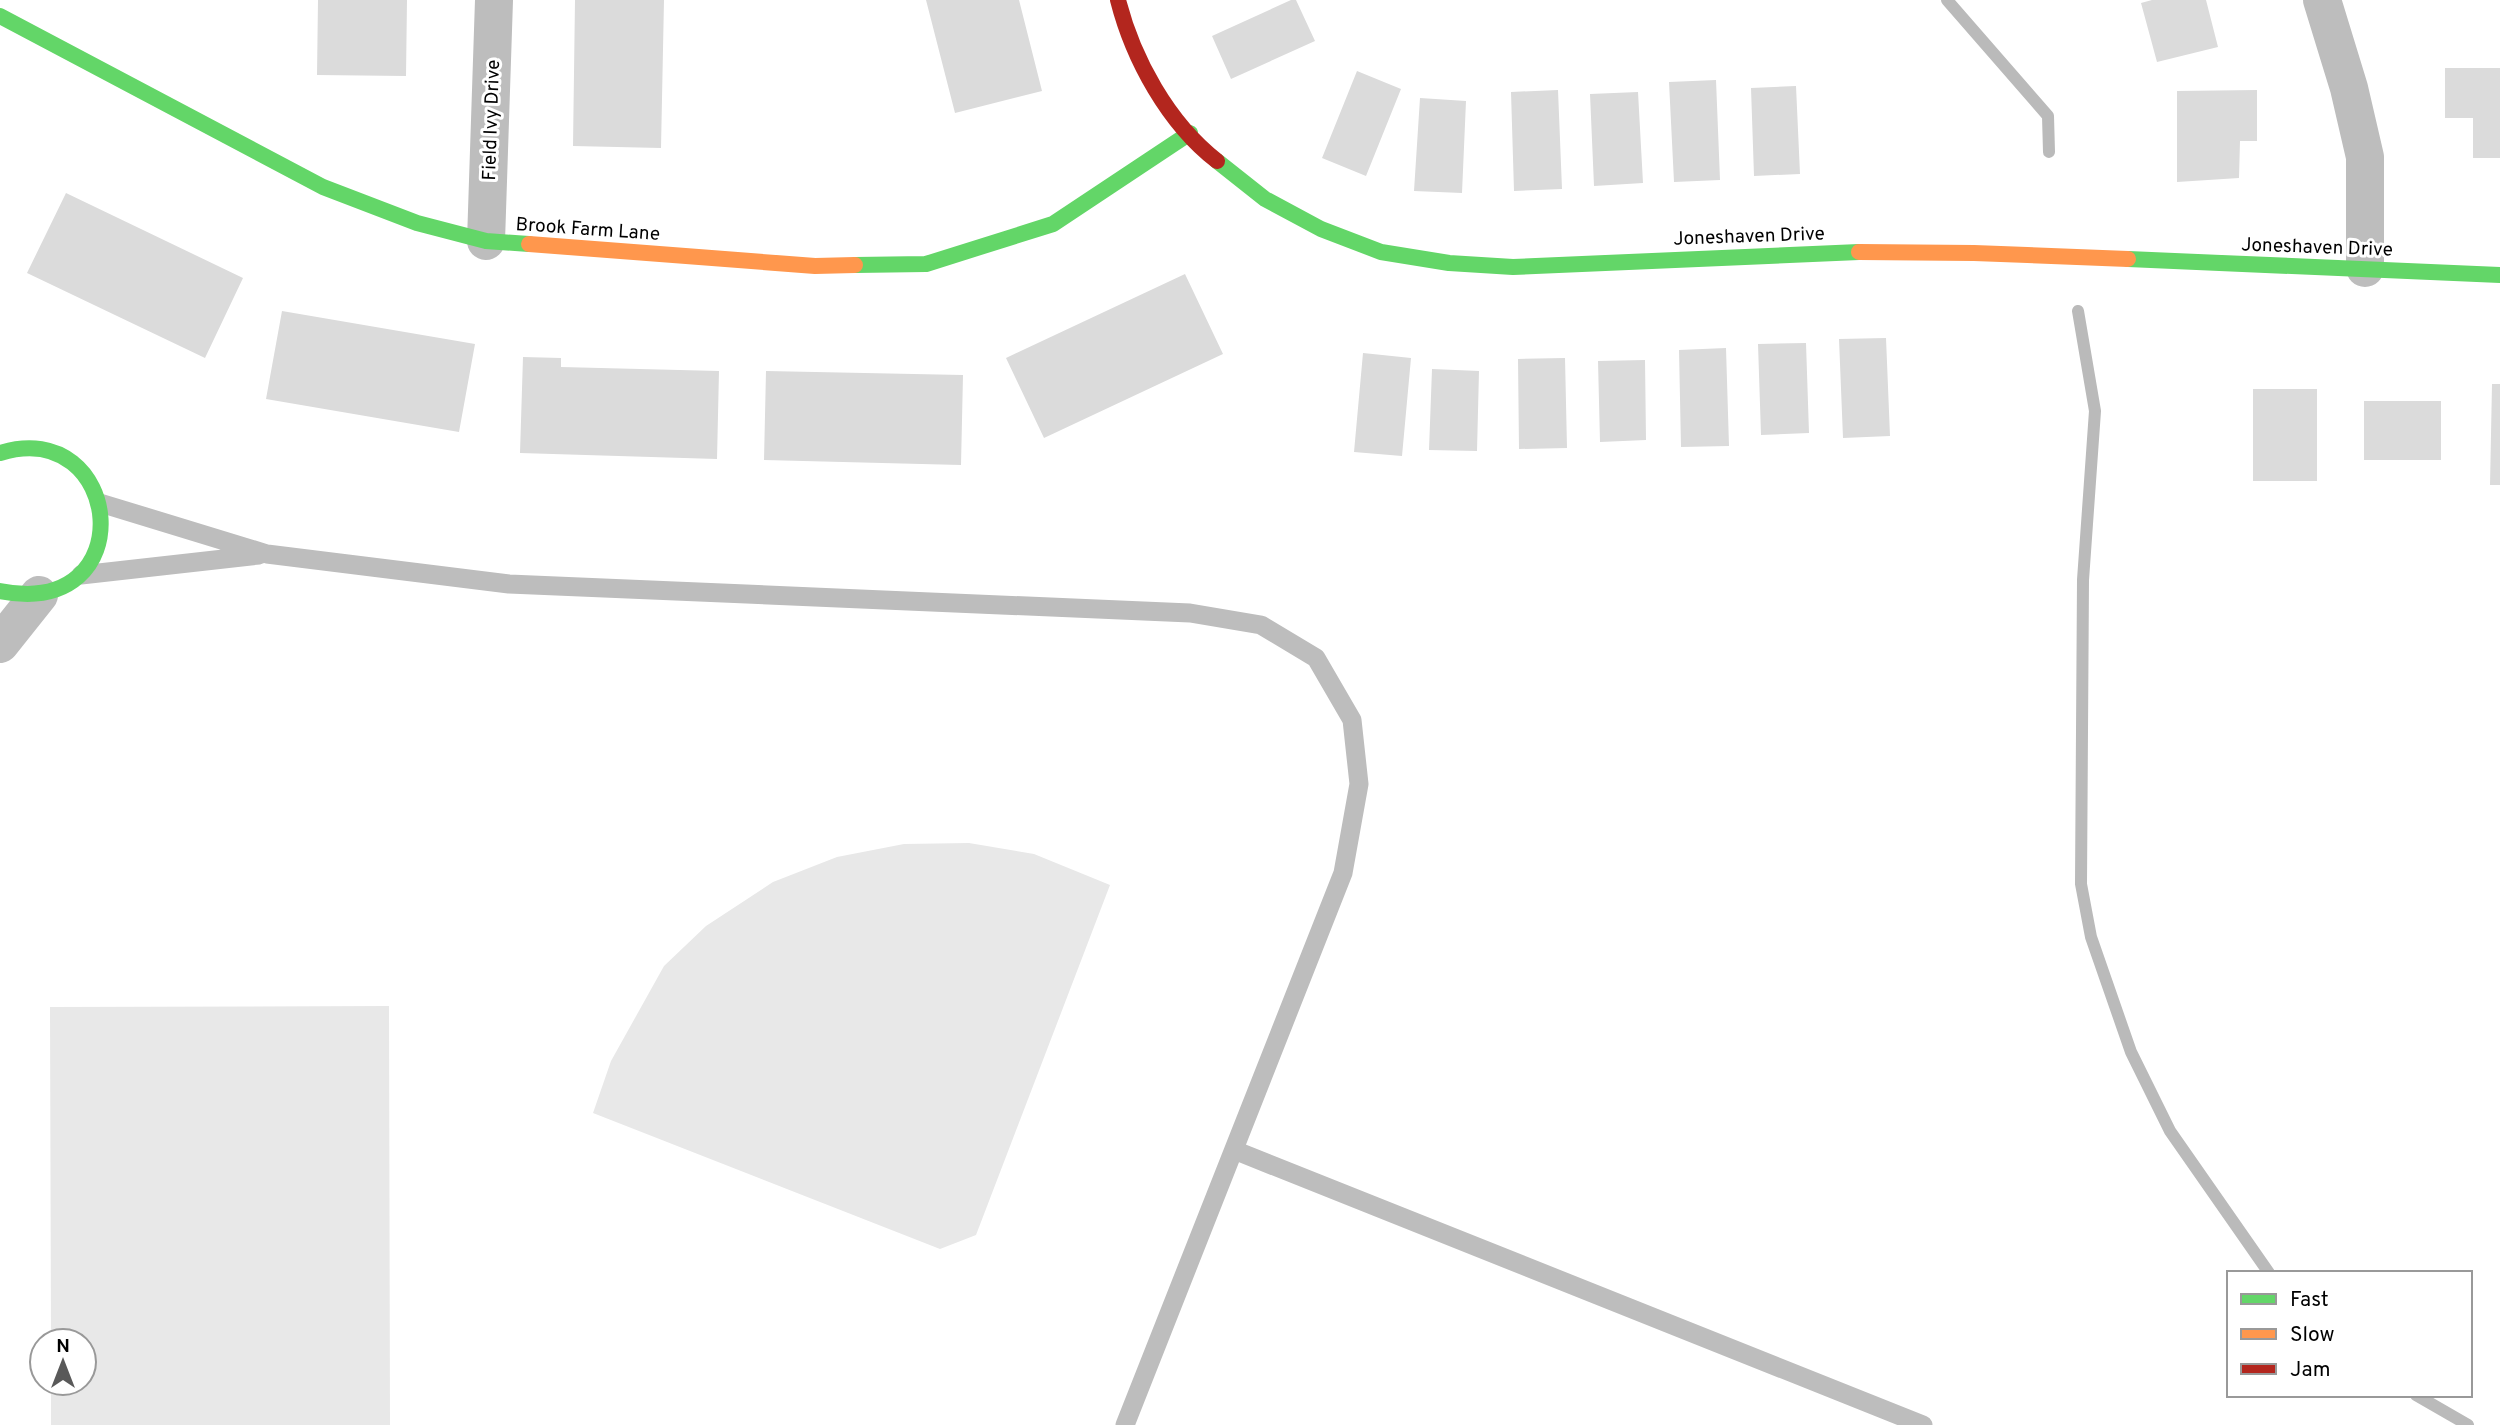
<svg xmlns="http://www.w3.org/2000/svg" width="2500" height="1425" font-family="Overpass,sans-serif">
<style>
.green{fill:#e8e8e8}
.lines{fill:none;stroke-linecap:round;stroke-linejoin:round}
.stream{stroke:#bababa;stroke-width:12}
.building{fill:#dbdbdb}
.lane{stroke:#bdbdbd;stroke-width:19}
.street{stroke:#bdbdbd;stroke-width:38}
.fast{stroke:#63d668;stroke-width:16}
.slow{stroke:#ff974d;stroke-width:16}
.jam{stroke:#b3261e;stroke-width:16}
.labels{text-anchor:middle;stroke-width:6;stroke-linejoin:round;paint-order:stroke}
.street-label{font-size:19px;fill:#000;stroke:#fff}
</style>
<rect width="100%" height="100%" fill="#fff"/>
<path class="green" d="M969,843L1034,854L1110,885L976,1235L940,1249L593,1113L611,1061L664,966L706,926L773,882L837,857L904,844Z
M389,1006L390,1425H51V1383H84V1341H51L50,1007Z"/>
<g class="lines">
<path class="stream" d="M1947,0L2048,116L2049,152
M2078,311L2095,411L2083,580L2081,884L2091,937L2131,1052L2170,1131L2269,1273
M2416,1395L2468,1425"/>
</g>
<path class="building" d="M318,0H407L406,76L317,75Z
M575,0H664L661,148L573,146Z
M926,0H1019L1042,91L955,113Z
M1291,0H1296L1315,41L1231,79L1212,36Z
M2152,0H2206L2218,47L2157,62L2141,3Z
M2445,68H2500V158H2473V118H2445Z
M1357,71L1401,89L1366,176L1322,158Z
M1716,80L1720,180L1674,182L1669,82Z
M1796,86L1800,174L1754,176L1751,88Z
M1558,90L1562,189L1514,191L1511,92Z
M2257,90V141H2240L2239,178L2177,182V91Z
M1638,92L1643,183L1594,186L1590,94Z
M1420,98L1466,101L1462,193L1414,191Z
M66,193L243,278L205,358L27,273Z
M1185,274L1223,354L1044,438L1006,358Z
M282,311L475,344L459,432L266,399Z
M1886,338L1890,436L1843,438L1839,339Z
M1806,343L1809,433L1761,435L1758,344Z
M1726,348L1729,446L1681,447L1679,350Z
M1363,353L1411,358L1402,456L1354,452Z
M523,357L561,358V367L719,371L717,459L520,453Z
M1565,358L1567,448L1519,449L1518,359Z
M1645,360L1646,440L1600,442L1598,361Z
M1432,369L1479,371L1477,451L1429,450Z
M766,371L963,375L961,465L764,460Z
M2492,384H2500V485H2490Z
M2253,389H2317V481H2253Z
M2364,401H2441V460H2364Z"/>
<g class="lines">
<path class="lane" d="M100,503L267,554L509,584L1190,613L1261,625L1316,658L1352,720L1359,784L1343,873L1125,1425
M81,575L259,555
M1234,1150L1923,1425"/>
<path class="street" d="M2322,0L2349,88L2365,157V268
M486,241L494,0
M0,644L39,595"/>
<path class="fast" d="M0,16L323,187L417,223L486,241L529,244
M1217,161L1265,199L1321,229L1381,252L1449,263L1513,267L1859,252
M2128,259L2500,275
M855,265L926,264L1053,224L1190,133
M0,453C123,415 145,620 0,591"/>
<path class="slow" d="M529,244L815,266L855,265
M1859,252L1974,253L2128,259"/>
<path class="jam" d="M1118,0C1133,59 1168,123 1217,161"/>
</g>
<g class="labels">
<g class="street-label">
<text transform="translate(490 120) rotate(-88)" y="7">Field Ivy Drive</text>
<text transform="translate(588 228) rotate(4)" y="7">Brook Farm Lane</text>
<text transform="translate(1749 235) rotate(-2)" y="7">Joneshaven Drive</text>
<text transform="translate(2317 246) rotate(2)" y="7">Joneshaven Drive</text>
</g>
</g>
<rect x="2227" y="1271" width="245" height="126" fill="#ffffff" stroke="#999999" stroke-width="2"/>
<rect x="2241" y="1294" width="35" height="10" fill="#63d668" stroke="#999999" stroke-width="2"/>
<text x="2290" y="1306" font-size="21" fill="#000000">Fast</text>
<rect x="2241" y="1329" width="35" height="10" fill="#ff974d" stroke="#999999" stroke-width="2"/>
<text x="2290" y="1341" font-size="21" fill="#000000">Slow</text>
<rect x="2241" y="1364" width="35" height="10" fill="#b3261e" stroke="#999999" stroke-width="2"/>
<text x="2290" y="1376" font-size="21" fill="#000000">Jam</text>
<g transform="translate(63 1362)"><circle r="33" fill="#ffffff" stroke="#999999" stroke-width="2"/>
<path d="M0-5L12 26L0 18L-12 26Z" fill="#595959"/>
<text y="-10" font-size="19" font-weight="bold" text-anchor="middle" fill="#000000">N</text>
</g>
</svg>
